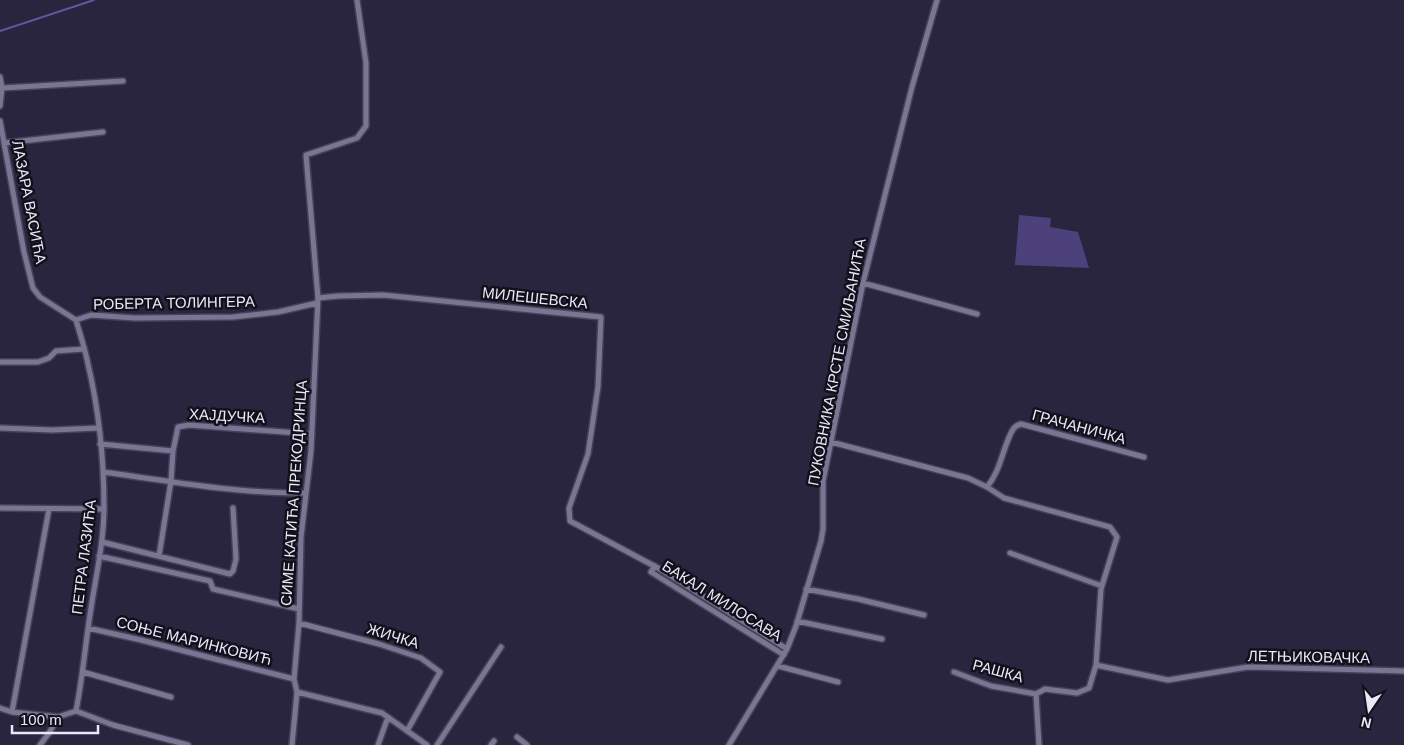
<svg xmlns="http://www.w3.org/2000/svg" width="1404" height="745" font-family="Helvetica,sans-serif">
<style>
.green{fill:#4d417c}
.lines{fill:none;stroke-linecap:round;stroke-linejoin:round}
.stream{stroke:#6653a6;stroke-width:2}
.minor-casing{stroke:#464157;stroke-width:8}
.minor{stroke:#797593;stroke-width:5}
.labels{text-anchor:middle;stroke-width:5;stroke-linejoin:round;paint-order:stroke}
.street-label{font-size:15px;fill:#e9e7f8;stroke:#12101b}
</style>
<rect width="100%" height="100%" fill="#29253e"/>
<path class="green" d="M1019,215L1051,218L1050,227L1078,232L1089,268L1015,265Z"/>
<g class="lines">
<path class="stream" d="M0,31L94,0"/>
<defs>
<path id="minor" d="M0,77L2,88L0,106
M2,88L123,81
M0,121L24,252L33,288L40,297L76,320C80,334 85,349 88,364C99,411 104,459 104,507C104,539 97,571 92,602C86,638 83,675 76,711L58,717L49,733L40,745
M4,143L103,132
M863,283L977,314
M318,298L338,296L383,295L601,317L598,387L588,454L569,508L570,521L658,568L787,649
M76,320L91,315L135,318L233,317L278,312L317,303
M0,362H38L49,358L56,351L84,349
M0,428L52,430L99,428
M831,442L968,478L987,487L1004,498L1110,527L1117,537L1101,589L1096,665L1089,688L1077,693L1045,689L1036,694L1039,745
M100,444L173,451
M103,472C170,481 238,494 306,493
M987,487C1001,470 1002,450 1012,431C1014,427 1017,425 1021,424L1144,457
M0,508L104,509
M102,542L230,574L233,571L236,559L233,508
M1010,553L1102,586
M99,556L210,581L213,589L299,609
M159,556L171,481L173,451L178,427L189,425L312,434
M655,566L651,572L784,655
M806,589L858,599L924,615
M797,621L882,639
M299,623L379,644L421,658L440,672L407,731
M88,628L141,640L294,679
M1096,665L1168,680L1248,667L1404,671
M778,666L838,682
M83,672L171,697
M954,672L991,686L1036,694
M297,692L382,713L427,745
M0,708L12,712L58,717
M76,711L113,725L188,745
M12,712L49,509
M517,737L527,745
M292,745L297,692L294,679L299,623L301,537L311,451L318,298L306,155L357,138L366,126V63L357,0
M378,745L388,717
M437,745L501,647
M491,745L494,741
M729,745L787,649L796,626L821,541L823,529V481L863,283L912,87L937,0"/>
</defs>
<use href="#minor" class="minor-casing"/>
<use href="#minor" class="minor"/>
</g>
<g class="labels">
<g class="street-label">
<text transform="translate(29 202) rotate(79)" y="5">ЛАЗАРА ВАСИЋА</text>
<text transform="translate(535 298) rotate(6)" y="5">МИЛЕШЕВСКА</text>
<text transform="translate(174 303) rotate(-1)" y="5">РОБЕРТА ТОЛИНГЕРА</text>
<text transform="translate(837 362) rotate(-79)" y="5">ПУКОВНИКА КРСТЕ СМИЉАНИЋА</text>
<text transform="translate(227 416) rotate(3)" y="5">ХАЈДУЧКА</text>
<text transform="translate(1079 427) rotate(15)" y="5">ГРАЧАНИЧКА</text>
<text transform="translate(294 493) rotate(-86)" y="5">СИМЕ КАТИЋА ПРЕКОДРИНЦА</text>
<text transform="translate(84 557) rotate(-83)" y="5">ПЕТРА ЛАЗИЋА</text>
<text transform="translate(722 601) rotate(32)" y="5">БАКАЛ МИЛОСАВА</text>
<text transform="translate(393 636) rotate(17)" y="5">ЖИЧКА</text>
<text transform="translate(194 641) rotate(14)" y="5">СОЊЕ МАРИНКОВИЋ</text>
<text transform="translate(1309 657) rotate(1)" y="5">ЛЕТЊИКОВАЧКА</text>
<text transform="translate(998 671) rotate(15)" y="5">РАШКА</text>
</g>
</g>
<g transform="translate(1369 710) rotate(193)" stroke="#12101b" stroke-width="4" paint-order="stroke">
<path d="M0-4L9 19L0 12L-9 19Z" fill="#e9e7f8"/>
<text y="-8" font-size="14" font-weight="bold" text-anchor="middle" fill="#e9e7f8">N</text>
</g>
<path d="M12 725v8h86v-8" fill="none" stroke="#e9e7f8" stroke-width="2.5"/>
<text x="20" y="725" font-size="15" fill="#e9e7f8" stroke="#12101b" stroke-width="4" paint-order="stroke">100 m</text>
</svg>
